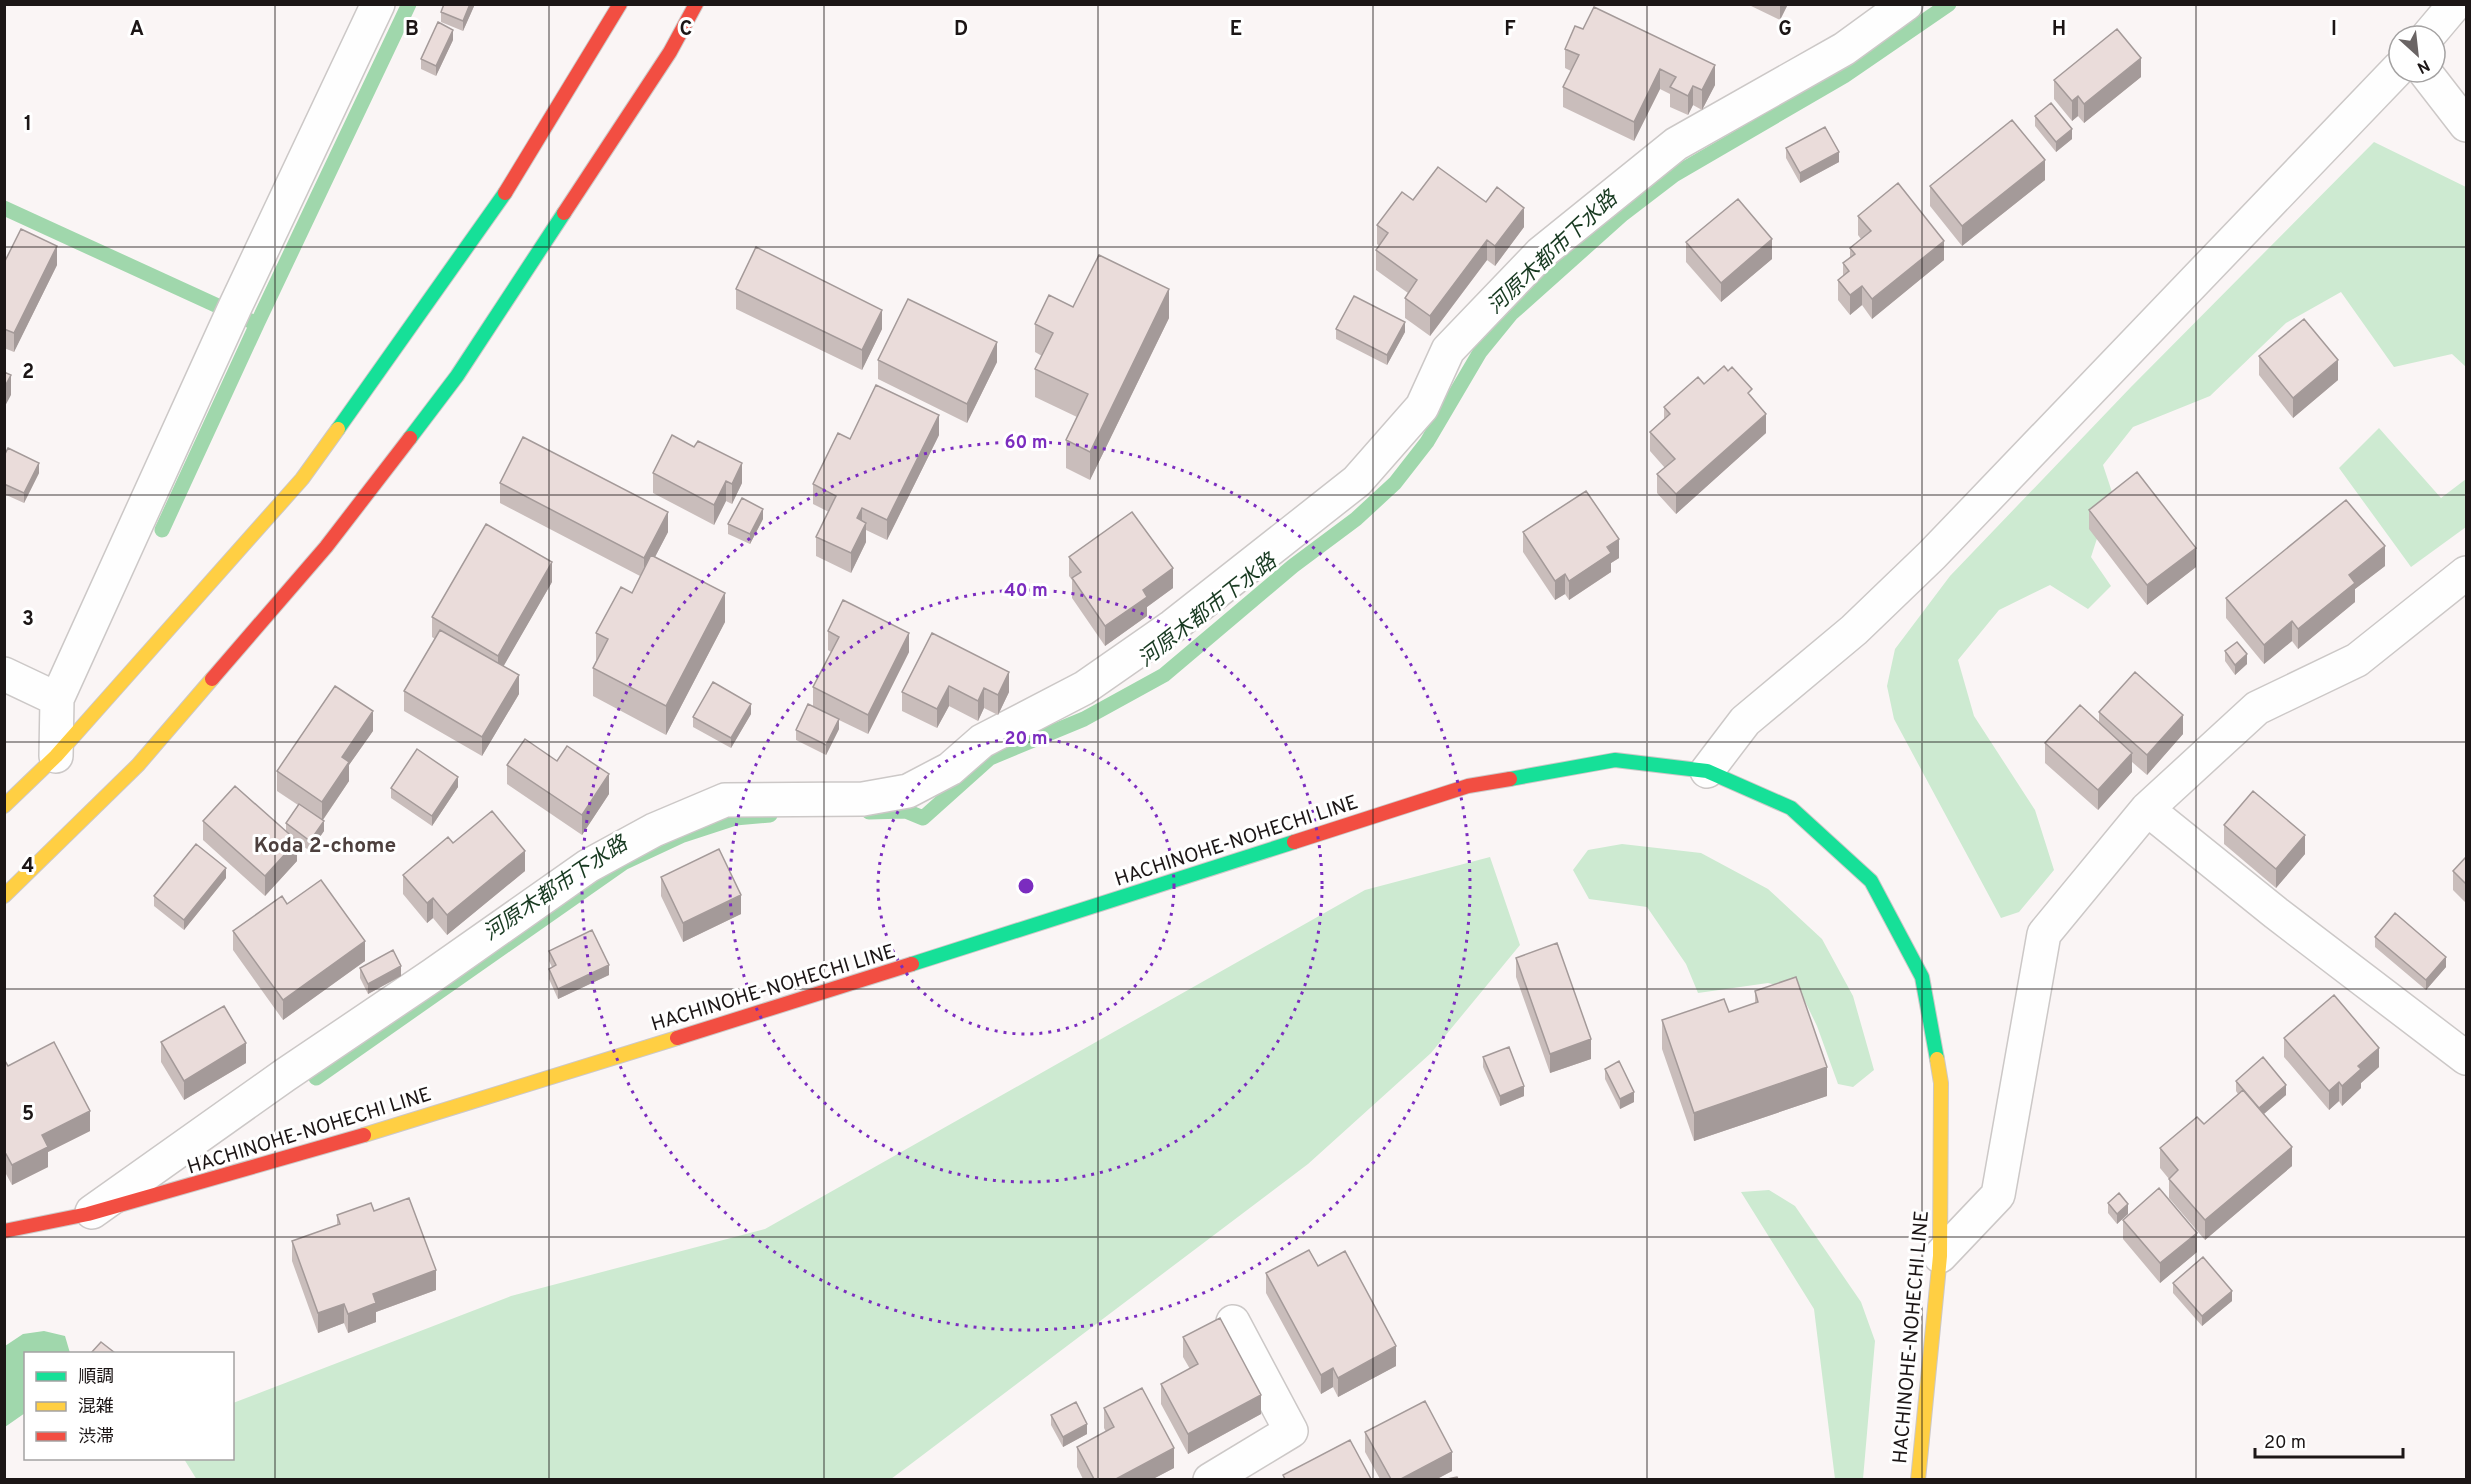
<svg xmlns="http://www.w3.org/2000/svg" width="2471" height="1484" font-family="Overpass,'Noto Sans JP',sans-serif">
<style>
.green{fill:#cdead1}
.water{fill:#a0d7ac}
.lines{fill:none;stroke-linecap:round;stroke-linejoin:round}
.stream{stroke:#a0d7ac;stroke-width:15}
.street-casing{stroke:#ccc8c7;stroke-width:36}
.fast-casing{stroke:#ccc8c7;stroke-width:16}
.slow-casing{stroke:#ccc8c7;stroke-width:16}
.jam-casing{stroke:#ccc8c7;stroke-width:16}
.street{stroke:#fefefe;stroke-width:33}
.fast{stroke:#16e098;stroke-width:14}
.slow{stroke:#ffcf43;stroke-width:14}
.jam{stroke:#f24e42;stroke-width:14}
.wall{fill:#c9bdbb}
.shaded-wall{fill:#a49a99}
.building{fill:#eadcda;stroke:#a49a99;stroke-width:1.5}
.grid{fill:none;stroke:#1c1616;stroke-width:1.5;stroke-opacity:0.55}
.ring{fill:none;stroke:#7b2cbf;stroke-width:3;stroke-dasharray:3 6}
.labels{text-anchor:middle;stroke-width:6;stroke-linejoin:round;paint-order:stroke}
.street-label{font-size:20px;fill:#1c1616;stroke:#fff}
.water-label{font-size:21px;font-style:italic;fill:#173920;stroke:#fff}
.neighbourhood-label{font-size:21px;font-weight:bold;fill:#4d403e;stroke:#fff}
.grid-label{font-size:20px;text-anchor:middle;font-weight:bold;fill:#1c1616;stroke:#fff;stroke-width:6;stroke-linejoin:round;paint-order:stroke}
.centre{fill:#7b2cbf;stroke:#fff;stroke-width:3}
.ring-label{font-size:18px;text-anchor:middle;font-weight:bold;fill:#7b2cbf;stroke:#fff;stroke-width:6;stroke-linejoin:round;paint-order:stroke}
</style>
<rect width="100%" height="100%" fill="#faf5f5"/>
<path class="green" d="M2374,142L2466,187V367L2452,354L2394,367L2341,292L2286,323L2210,396L2133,427L2103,465L2112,492L2091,557L2111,586L2088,609L2050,585L1999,610L1958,660L1974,716L2035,810L2054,870L2019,912L2001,918L1894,719L1887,686L1895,649L1950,576L2131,387Z
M2379,428L2441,498L2466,479V527L2411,567L2339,468Z
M1622,844L1701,853L1768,889L1822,939L1853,996L1874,1070L1853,1087L1838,1084L1817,1026L1800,991L1768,983L1698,993L1686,964L1647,907L1589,899L1573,870L1588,850Z
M1490,857L1520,945L1431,1053L1308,1164L891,1479L197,1480L184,1459L232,1458L233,1403L511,1296L765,1229L1365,890Z
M1769,1190L1795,1206L1861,1302L1875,1341L1863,1479H1835L1814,1309L1741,1192Z"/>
<path class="water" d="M44,1331L65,1336L70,1353L26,1354L25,1413L5,1427V1346L23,1334Z"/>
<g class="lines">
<path class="stream" d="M4,208L257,324L162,530
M257,324L409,4
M869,812L906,811L923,818L990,758L1084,719L1164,675L1293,566L1356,519L1395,483L1427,442L1480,352L1511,314L1623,214L1674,175L1844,76L1949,4
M316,1078L623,863L683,835L735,818L770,815"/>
<defs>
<path id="street" d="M2428,36L2455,4
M2425,72L2466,125
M4,674L57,699
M56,756L57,699L235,307L378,4
M1707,771L1745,721L1854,630L1932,555L2399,68
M2147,809L2276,913L2466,1058
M92,1212L285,1075L433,975L588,866L654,830L725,800L863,799L908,791L950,769L982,741L1084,688L1173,626L1357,481L1422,407L1448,350L1541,253L1676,144L1844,49L1906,4
M1940,1256L1998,1195L2044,934L2147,809L2257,708L2357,660L2466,573
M1210,1480L1291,1431L1233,1322"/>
<path id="fast" d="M338,429L505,193
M410,438L457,376L564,213
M1510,779L1615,760L1707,771L1791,808L1871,881L1922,977L1937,1059
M912,964L1294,842"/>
<path id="slow" d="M4,806L56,756L302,479L338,429
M4,896L138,765L212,679
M364,1135L677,1038
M1918,1480L1940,1256L1941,1083L1937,1059"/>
<path id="jam" d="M505,193L620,4
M564,213L670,52L696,4
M212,679L326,547L410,438
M1294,842L1468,786L1510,779
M677,1038L912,964
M4,1231L88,1214L364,1135"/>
</defs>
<use href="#street" class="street-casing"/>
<use href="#fast" class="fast-casing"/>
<use href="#slow" class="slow-casing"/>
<use href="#jam" class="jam-casing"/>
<use href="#street" class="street"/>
<use href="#fast" class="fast"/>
<use href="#slow" class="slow"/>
<use href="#jam" class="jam"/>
</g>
<path class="wall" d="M444,4H475L463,31L441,22V12Z
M1747,4H1788L1780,20Z
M2466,20V43L2465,41V22Z
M1575,26L1715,85L1702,110L1693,105L1688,115L1670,107V94L1660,89L1634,141L1563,107V87L1571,71L1565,68V49Z
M453,40L436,76L421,69V59Z
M2141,77L2084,123L2078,116L2072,121L2054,99V80Z
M2035,116L2072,139L2056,152L2035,126Z
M1786,148L1839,162L1800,183L1786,158Z
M2045,180L1962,246L1930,206V186Z
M1413,200L1486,202L1524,227L1495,266L1487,260L1430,336L1405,318V298L1408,293L1376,270V250L1379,246L1377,244V225Z
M1858,216L1944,260L1872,319L1862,305L1850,315L1838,300V280L1843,276V263L1850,258V248L1861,239L1858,235Z
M1686,242L1772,259L1721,302L1686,262Z
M4,263L57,265L14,352L4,348Z
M736,289L882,329L862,370L736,309Z
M1073,307L1169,318L1090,480L1066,468V440L1077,417L1035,397V369L1042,356L1035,352V324Z
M1336,329L1405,332L1387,365L1336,339Z
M2259,356L2338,380L2293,418L2259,375Z
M878,360L997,362L967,423L878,379Z
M1704,384L1752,397L1766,433L1676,514L1657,493V474L1665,468L1650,451V432L1664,419V407Z
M939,435L887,540L866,530V542L851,573L816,556V537L829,512L813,504V484L850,439Z
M4,456L39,473L24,503L4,494Z
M653,473L742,483L732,504L726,501L714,525L653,493Z
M500,483L668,532L655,557L725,622L666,735L593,696V668L596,661V633L632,593L640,576L500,503Z
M2089,510L2196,567L2147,605L2089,529Z
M763,519L750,544L728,534V524Z
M1523,532L1619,558L1611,563V572L1569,600L1565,594L1555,600L1523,552Z
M1069,557L1173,588L1147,607V616L1105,646L1072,598V580L1069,576Z
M2385,566L2355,589V602L2298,649L2292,641L2264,664L2226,618V598Z
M552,582L503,666L519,694L482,756L404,711V691L435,639L432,637V617Z
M828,631L909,652L868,734L839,720V729L826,755L796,740V730L813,706V687L831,652L828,650Z
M932,633L1009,692L998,715L984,708L978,721L949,706L937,728L902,711V692Z
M2225,651L2247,664L2235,675L2225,661Z
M2099,712L2183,734L2147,775L2132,762V772L2098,810L2045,763V743L2099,723Z
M751,714L731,748L693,727V717Z
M373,731L349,765V781L323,820L324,831L310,851L297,842V861L265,896L203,840V821L286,831V823L298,805L277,791V771Z
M557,761L609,794L582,835L507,784V765Z
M458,787L432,826L391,798V788Z
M2224,825L2305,854L2276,888L2224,844Z
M453,843L525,871L447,935L433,918L427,923L403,894V875Z
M2466,857V903L2453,890V871Z
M661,877L741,914L683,942L661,896Z
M226,878L184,930L154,906V896Z
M287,904L365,961L283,1020L233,950V931Z
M2375,937L2446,967L2426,990L2375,947Z
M549,951L609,975L558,999L549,979V969L552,967L549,961Z
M1516,958L1591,1059L1550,1073L1516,977Z
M360,968L401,976L368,994L360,978Z
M1755,991L1827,1096L1694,1141L1662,1049V1020L1729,1012L1755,1003Z
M2284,1038L2379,1067L2361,1083V1088L2342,1106L2339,1101L2329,1110L2284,1057Z
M161,1042L246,1063L184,1100L161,1062Z
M1483,1057L1524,1096L1500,1106L1483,1067Z
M8,1066L90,1131L48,1152V1167L12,1185L6,1174L4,1175Z
M1605,1069L1634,1102L1620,1109L1605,1079Z
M2236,1081L2286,1095L2264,1114L2292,1166L2205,1240L2169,1198V1179L2160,1168V1148L2204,1124L2238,1094L2236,1091Z
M2108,1203L2128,1214L2117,1224L2108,1213Z
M374,1211L436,1290L376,1312V1322L348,1333L344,1323L318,1333L292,1261V1241L337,1225V1215Z
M2123,1220L2197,1252L2160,1283L2123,1239Z
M1266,1273L1396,1366L1338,1397L1333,1387L1321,1394L1266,1293Z
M2173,1283L2232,1301L2202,1326L2173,1293Z
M1183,1337L1261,1414L1188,1454L1161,1404V1384L1190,1369L1183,1357Z
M1104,1408L1174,1468L1153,1479H1083L1077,1467V1447L1106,1432L1104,1428Z
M1051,1415L1087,1434L1063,1447L1051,1425Z
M1365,1432L1452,1471L1437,1479H1380L1365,1452Z"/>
<path class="shaded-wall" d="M470,4H475L463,31V21Z
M1780,4H1788L1780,20Z
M453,30V40L436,76V66Z
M2141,58V77L2084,123V104Z
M1715,65V85L1702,110V90Z
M1660,69V89L1634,141V122Z
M1693,86V105L1688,115V96Z
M2078,96V116L2072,121V101Z
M2072,129V139L2056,152V142Z
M1839,152V162L1800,183V173Z
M2045,160V180L1962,246V226Z
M1524,208V227L1495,266V246Z
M1772,239V259L1721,302V283Z
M1487,240V260L1430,336V316Z
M1944,241V260L1872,319V299Z
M57,246V265L14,352V333Z
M1862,286V305L1850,315V295Z
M1169,289V318L1090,480V452Z
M882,310V329L862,370V350Z
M1405,322V332L1387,365V355Z
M997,342V362L967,423V404Z
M2338,360V380L2293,418V398Z
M11,375V395L4,408V388Z
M1766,414V433L1676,514V494Z
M939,415V435L887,540V520Z
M39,463V473L24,503V493Z
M742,463V483L732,504V484Z
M726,481V501L714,525V505Z
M862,508V528L857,518Z
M763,509V519L750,544V534Z
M668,512V532L644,578V558Z
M866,523V542L851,573V553Z
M1619,539V558L1611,563V572L1569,600V581L1607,547Z
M2385,546V566L2355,589V602L2298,649V629L2349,575Z
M2196,548V567L2147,605V585Z
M552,562V582L498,676V656Z
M1173,568V588L1147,607V616L1105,646V626L1143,590Z
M1565,574V594L1555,600V581Z
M725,593V622L666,735V706Z
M2292,621V641L2264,664V645Z
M909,633V652L868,734V715Z
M2247,654V664L2235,675V665Z
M1009,672V692L998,715V695Z
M519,675V694L482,756V737Z
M949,686V706L937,728V709Z
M984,688V708L978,721V701Z
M751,704V714L731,748V738Z
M373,711V731L349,765V781L322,821V802L342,757Z
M2183,715V734L2147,775V755Z
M839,719V729L826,755V745Z
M2132,753V772L2098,810V790Z
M609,774V794L582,835V815Z
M458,777V787L432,826V816Z
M324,821V831L310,851V841Z
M2305,835V854L2276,888V869Z
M297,841V861L265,896V876Z
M525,851V871L447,935V915Z
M226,868V878L184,930V920Z
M741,895V914L683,942V923Z
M433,898V918L427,923V903Z
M365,941V961L283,1020V1000Z
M2446,957V967L2426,990V980Z
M609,965V975L558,999V989Z
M401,966V976L368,994V984Z
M1591,1039V1059L1550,1073V1054Z
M246,1043V1063L184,1100V1081Z
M2379,1048V1067L2361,1083V1088L2342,1106V1086L2358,1066Z
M1827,1067V1096L1694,1141V1113Z
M2339,1082V1101L2329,1110V1091Z
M2286,1085V1095L2259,1118V1108Z
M1524,1086V1096L1500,1106V1096Z
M1634,1092V1102L1620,1109V1099Z
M90,1111V1131L48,1152V1167L12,1185V1165L42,1135Z
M2292,1147V1166L2205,1240V1220Z
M6,1154V1174L4,1175V1155Z
M2128,1204V1214L2117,1224V1214Z
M2197,1233V1252L2160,1283V1263Z
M436,1270V1290L376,1312V1322L348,1333V1314L373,1294Z
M2232,1291V1301L2202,1326V1316Z
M344,1304V1323L318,1333V1313Z
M1396,1346V1366L1338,1397V1378Z
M1333,1368V1387L1321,1394V1375Z
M1261,1395V1414L1188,1454V1434Z
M1087,1424V1434L1063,1447V1437Z
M1174,1448V1468L1153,1479H1116Z
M1452,1452V1471L1437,1479H1401Z"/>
<path class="building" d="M444,4H470L463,21L441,12Z
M1594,7L1715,65L1702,90L1693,86L1688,96L1670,87L1676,77L1660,69L1634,122L1563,87L1579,55L1565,49L1575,26L1583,29Z
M438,22L453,30L436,66L421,59Z
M2117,29L2141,58L2084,104L2078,96L2072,101L2054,80Z
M2051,103L2072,129L2056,142L2035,116Z
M2012,120L2045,160L1962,226L1930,186Z
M1825,127L1839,152L1800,173L1786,148Z
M1438,167L1486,202L1497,187L1524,208L1495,246L1487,240L1430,316L1405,298L1417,280L1376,250L1388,233L1377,225L1402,192L1413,200Z
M1898,183L1944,241L1872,299L1862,286L1850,295L1838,280L1849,271L1843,263L1855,254L1850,248L1871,231L1858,216Z
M1738,199L1772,239L1721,283L1686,242Z
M21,229L57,246L14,333L4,329V263Z
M756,247L882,310L862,350L736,289Z
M1099,255L1169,289L1090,452L1066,440L1088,394L1035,369L1053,333L1035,324L1049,295L1073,307Z
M1354,296L1405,322L1387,355L1336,329Z
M908,299L997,342L967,404L878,360Z
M2304,319L2338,360L2293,398L2259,356Z
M1724,366L1728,371L1732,367L1752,389L1748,393L1766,414L1676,494L1657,474L1675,459L1650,432L1670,414L1664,407L1698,377L1704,384Z
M4,372L11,375L4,388Z
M876,385L939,415L887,520L862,508L857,518L866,523L851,553L816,537L836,496L813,484L838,433L850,439Z
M672,435L694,447L698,441L742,463L732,484L726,481L714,505L653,473Z
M523,437L668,512L644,558L500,483Z
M8,448L39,463L24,493L4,484V456Z
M2137,472L2196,548L2147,585L2089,510Z
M1586,491L1619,539L1607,547L1611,553L1569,581L1565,574L1555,581L1523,532Z
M742,498L763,509L750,534L728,524Z
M2346,500L2385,546L2349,575L2355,583L2298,629L2292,621L2264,645L2226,598Z
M1132,512L1173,568L1143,590L1147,597L1105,626L1072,578L1081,572L1069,557Z
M486,524L552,562L498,656L432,617Z
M651,555L725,593L666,706L593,668L608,639L596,633L621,587L632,593Z
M843,600L909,633L868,715L813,687L839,637L828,631Z
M440,630L519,675L482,737L404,691Z
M932,633L1009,672L998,695L984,688L978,701L949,686L937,709L902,692Z
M2237,642L2247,654L2235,665L2225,651Z
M2135,672L2183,715L2147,755L2099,712Z
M713,682L751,704L731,738L693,717Z
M335,686L373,711L342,757L349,762L322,802L277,771Z
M808,704L839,719L826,745L796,730Z
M2080,705L2132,753L2098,790L2045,743Z
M525,739L557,761L567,746L609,774L582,815L507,765Z
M417,749L458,777L432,816L391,788Z
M235,786L297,841L265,876L203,821Z
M2253,791L2305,835L2276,869L2224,825Z
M299,804L324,821L310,841L286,823Z
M492,811L525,851L447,915L433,898L427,903L403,875L448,837L453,843Z
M196,844L226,868L184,920L154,896Z
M719,849L741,895L683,923L661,877Z
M2466,857V884L2453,871Z
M321,880L365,941L283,1000L233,931L282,896L287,904Z
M2395,913L2446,957L2426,980L2375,937Z
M592,930L609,965L558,989L549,969L556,965L549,951Z
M1557,943L1591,1039L1550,1054L1516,958Z
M393,950L401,966L368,984L360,968Z
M1796,977L1827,1067L1694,1113L1662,1020L1724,999L1729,1012L1758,1002L1755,991Z
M2334,995L2379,1048L2358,1066L2361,1069L2342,1086L2339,1082L2329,1091L2284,1038Z
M224,1006L246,1043L184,1081L161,1042Z
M54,1042L90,1111L42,1135L48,1147L12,1165L6,1154L4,1155V1059L8,1066Z
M1509,1047L1524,1086L1500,1096L1483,1057Z
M2263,1057L2286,1085L2259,1108L2236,1081Z
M1619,1061L1634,1092L1620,1099L1605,1069Z
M2243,1090L2292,1147L2205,1220L2169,1179L2178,1170L2160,1148L2197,1117L2204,1124Z
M2159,1188L2197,1233L2160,1263L2123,1220Z
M2119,1193L2128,1204L2117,1214L2108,1203Z
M409,1198L436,1270L373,1294L376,1303L348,1314L344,1304L318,1313L292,1241L340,1224L337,1215L371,1203L374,1211Z
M1309,1250L1318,1266L1345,1251L1396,1346L1338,1378L1333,1368L1321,1375L1266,1273Z
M2203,1257L2232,1291L2202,1316L2173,1283Z
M1220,1318L1261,1395L1188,1434L1161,1384L1198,1364L1183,1337Z
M101,1342L115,1353H91Z
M1142,1388L1174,1448L1116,1479H1094L1077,1447L1114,1427L1104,1408Z
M1425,1401L1452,1452L1401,1479H1391L1365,1432Z
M1076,1402L1087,1424L1063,1437L1051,1415Z
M1350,1440L1371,1479H1285L1283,1475Z
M1457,1477L1458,1479H1447Z"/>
<path class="grid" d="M275,4V1480M549,4V1480M824,4V1480M1098,4V1480M1373,4V1480M1647,4V1480M1922,4V1480M2196,4V1480M4,247H2466M4,495H2466M4,742H2466M4,989H2466M4,1237H2466"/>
<g class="ring">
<circle cx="1026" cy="886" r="148"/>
<circle cx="1026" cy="886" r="296"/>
<circle cx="1026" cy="886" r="444"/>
</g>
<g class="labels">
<g class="street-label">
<text transform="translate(1236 840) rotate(-18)" y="7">HACHINOHE-NOHECHI LINE</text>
<text transform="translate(773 987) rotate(-17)" y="7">HACHINOHE-NOHECHI LINE</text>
<text transform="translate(309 1130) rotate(-17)" y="7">HACHINOHE-NOHECHI LINE</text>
<text transform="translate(1910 1337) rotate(-85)" y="7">HACHINOHE-NOHECHI LINE</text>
</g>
<g class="water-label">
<text transform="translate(1552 252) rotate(-43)" y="7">河原木都市下水路</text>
<text transform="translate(1207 610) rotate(-38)" y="7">河原木都市下水路</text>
<text transform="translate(555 888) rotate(-34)" y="7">河原木都市下水路</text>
</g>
<g class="neighbourhood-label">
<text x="325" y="852">Koda 2-chome</text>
</g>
</g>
<g class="grid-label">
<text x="137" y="35">A</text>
<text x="412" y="35">B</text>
<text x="686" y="35">C</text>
<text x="961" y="35">D</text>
<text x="1236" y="35">E</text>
<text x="1510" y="35">F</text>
<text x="1785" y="35">G</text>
<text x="2059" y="35">H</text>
<text x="2334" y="35">I</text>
<text x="28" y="130">1</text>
<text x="28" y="378">2</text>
<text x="28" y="625">3</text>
<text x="28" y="872">4</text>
<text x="28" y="1120">5</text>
</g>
<circle cx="1026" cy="886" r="9" class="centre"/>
<g class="ring-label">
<text x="1026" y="448">60 m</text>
<text x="1026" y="596">40 m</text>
<text x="1026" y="744">20 m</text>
</g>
<rect width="2471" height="1484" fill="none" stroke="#1c1616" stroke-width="12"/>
<rect x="24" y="1352" width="210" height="108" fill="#ffffff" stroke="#a4a2a2" stroke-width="1.5"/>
<rect x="36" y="1372" width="30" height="9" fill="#16e098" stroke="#a4a2a2" stroke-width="1.5"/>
<text x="78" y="1382" font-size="18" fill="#1c1616">順調</text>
<rect x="36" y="1402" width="30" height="9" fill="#ffcf43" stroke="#a4a2a2" stroke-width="1.5"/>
<text x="78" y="1412" font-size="18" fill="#1c1616">混雑</text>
<rect x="36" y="1432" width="30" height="9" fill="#f24e42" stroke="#a4a2a2" stroke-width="1.5"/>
<text x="78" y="1442" font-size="18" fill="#1c1616">渋滞</text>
<g transform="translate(2417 54) rotate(153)"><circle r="28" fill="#ffffff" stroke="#a4a2a2" stroke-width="1.5"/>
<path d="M0-4.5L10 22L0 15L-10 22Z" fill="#6a6464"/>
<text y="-9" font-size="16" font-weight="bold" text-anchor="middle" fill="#1c1616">N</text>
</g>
<path d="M2255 1448v9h148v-9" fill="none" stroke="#1c1616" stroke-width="3"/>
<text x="2264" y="1448" font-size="18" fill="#1c1616" stroke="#ffffff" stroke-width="4.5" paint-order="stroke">20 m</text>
</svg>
